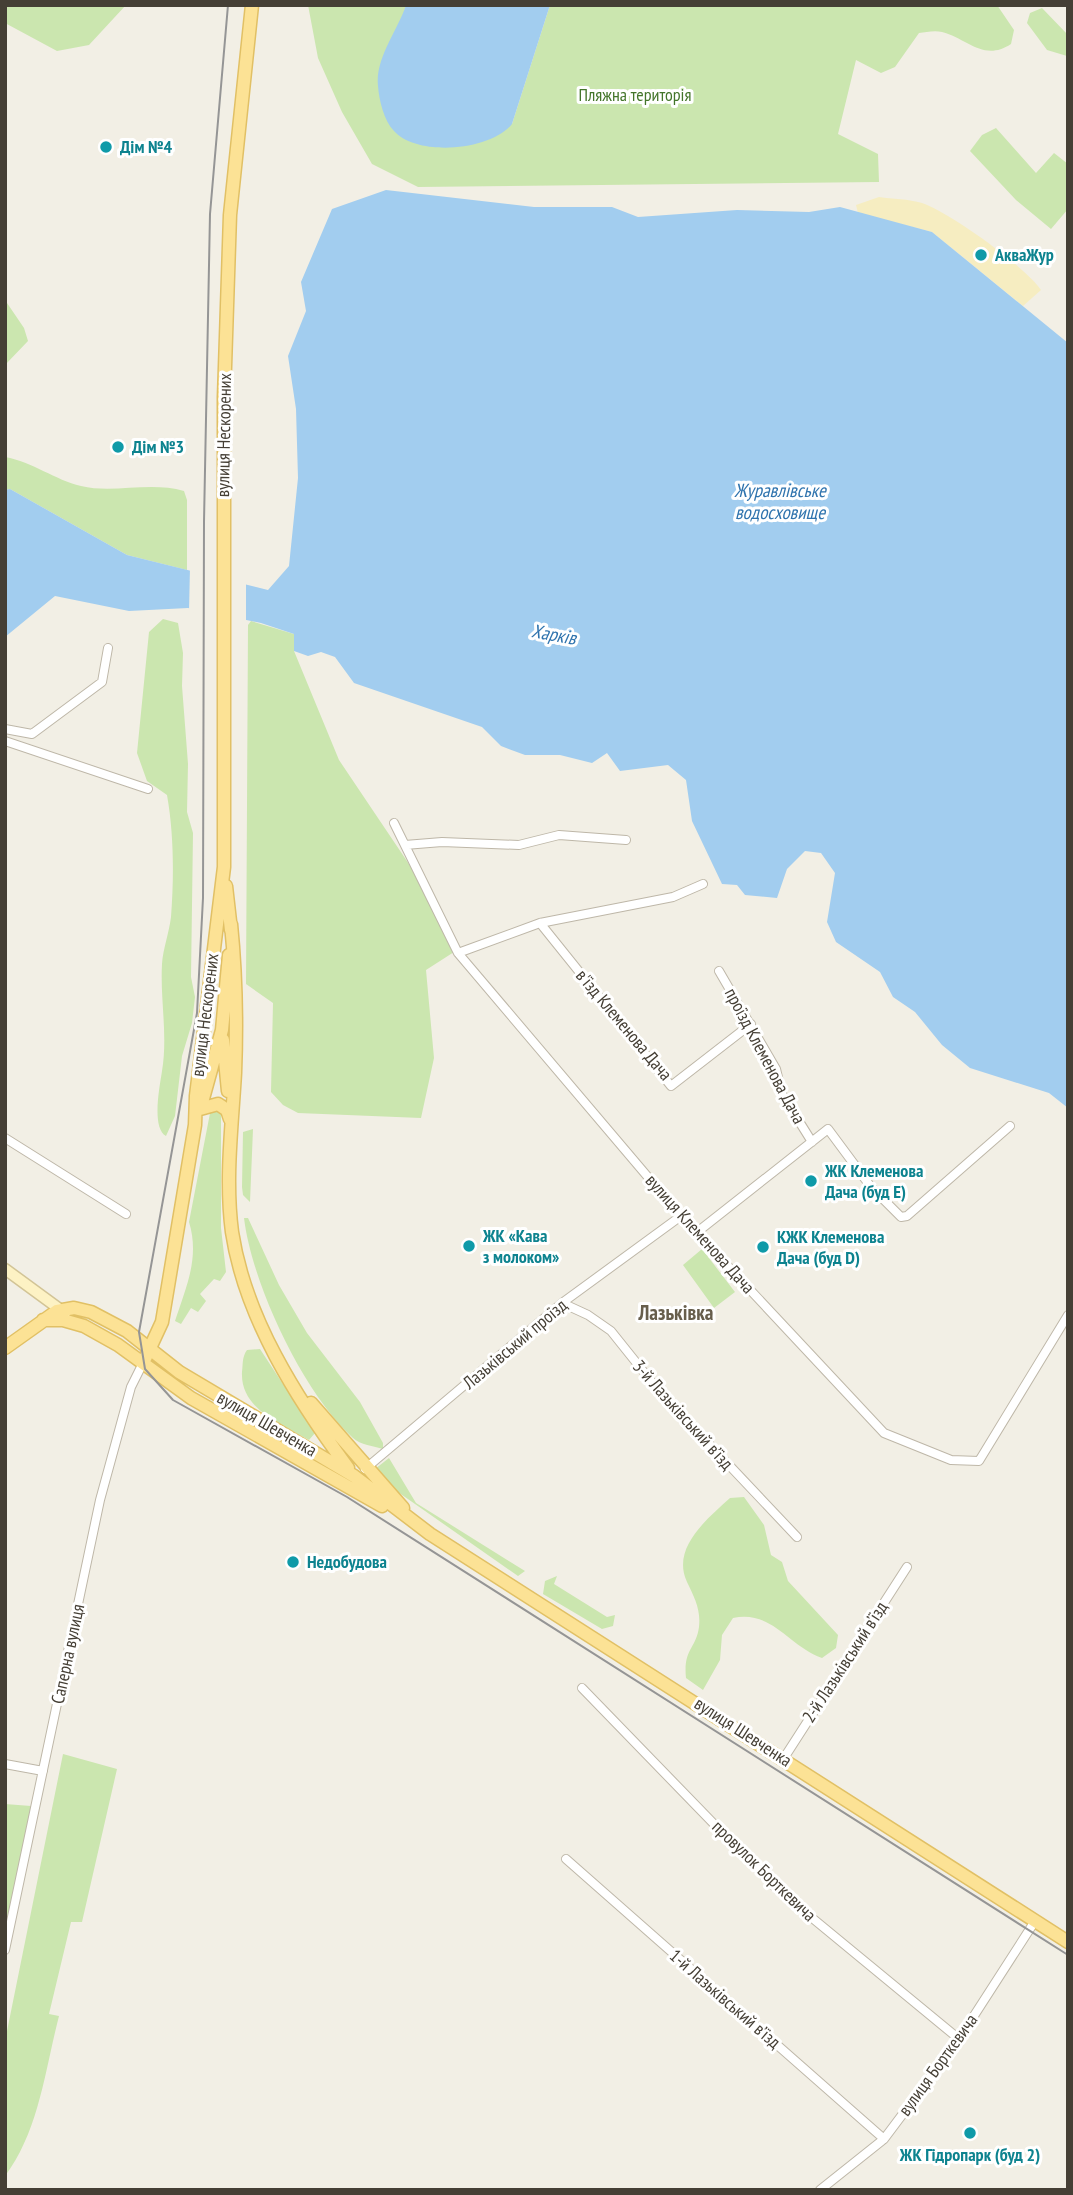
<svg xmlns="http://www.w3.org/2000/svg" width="1073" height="2195" font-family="'PT Sans Narrow',sans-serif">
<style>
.green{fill:#cbe6af}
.sand{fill:#f6edc1}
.water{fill:#a2cdef}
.pier{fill:#f2efe5}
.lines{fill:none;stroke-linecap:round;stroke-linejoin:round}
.street-casing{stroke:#beb7a8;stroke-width:10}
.secondary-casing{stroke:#d2c496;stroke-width:13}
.primary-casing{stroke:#e1c065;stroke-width:15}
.street{stroke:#fff;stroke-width:8}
.secondary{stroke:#fdf2c4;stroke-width:10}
.primary{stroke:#fce295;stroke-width:12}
.tram{stroke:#959595;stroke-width:2}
.culture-dot{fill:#0f9aa8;stroke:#fff;stroke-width:2.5}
.labels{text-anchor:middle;stroke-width:6;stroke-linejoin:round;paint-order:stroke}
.park-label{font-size:18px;fill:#43752a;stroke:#fff}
.culture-label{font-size:18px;font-weight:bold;fill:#0d838f;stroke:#fff;text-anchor:start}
.street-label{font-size:18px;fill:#453f35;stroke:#fff}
.water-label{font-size:19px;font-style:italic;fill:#3074ae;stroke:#fff}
.quarter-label{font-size:21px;font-weight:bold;fill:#675e4c;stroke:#fff}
</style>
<rect width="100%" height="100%" fill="#f2efe5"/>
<path class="green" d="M5,5H126L89,45L57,51L5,23Z
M308,5H406L404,13L512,124L550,5H997L1014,30L1011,44C984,62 968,39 942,32C935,30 926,32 919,33L895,67L881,73L856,60L838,134L878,154L879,182L418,187L372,164L342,112L318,58Z
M1042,8L1068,35V67L1067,56L1047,50L1027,23L1030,13Z
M996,128L1036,173L1054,153L1068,164V209L1051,229L1016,200L970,151L982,135Z
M5,300L24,328L28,341L5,365Z
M5,457C33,462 55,480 81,486C113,494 150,481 184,491L187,500V570L127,555L10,489L5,490Z
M163,619L178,623L183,653L182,686L188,764L187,812L193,833L191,977L195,997L192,1023L182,1056L175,1116L166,1136C151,1128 160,1085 162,1071C168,1035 160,1000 162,964C163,949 169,933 171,917C174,878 174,834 167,795L147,781L137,753L149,632Z
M251,621L294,634V651L339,760L421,882L454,952L426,970L434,1058L421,1118L298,1113L283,1105L271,1092L273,1003L246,984L248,625Z
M211,1108L221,1111V1228L226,1272L220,1281L214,1279L200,1294L206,1301L198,1312L191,1308L181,1324L175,1321C186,1287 200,1258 189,1222Z
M253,1129L250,1202L243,1195L242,1187L243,1132Z
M244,1218H248L279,1285L307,1333L360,1402L383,1443V1449C374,1446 360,1445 353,1438C303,1393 252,1284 244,1218Z
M702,1249L735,1292L714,1308L683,1265Z
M260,1349L315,1433L309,1440C281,1424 240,1409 242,1372C243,1363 242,1357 247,1350Z
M389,1458L416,1503L525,1571L518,1576L385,1483L375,1469Z
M744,1497L764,1525L771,1555L782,1562L788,1581L838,1635L836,1648L822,1658C788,1646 773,1610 733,1618L722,1635L720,1660L703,1690L686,1678C683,1649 696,1649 699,1627C701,1609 694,1597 687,1582C671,1548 707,1519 730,1498Z
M557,1576L554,1584L607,1617L615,1615L613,1626L602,1629L543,1594L545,1581Z
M63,1754L117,1769L82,1922H71L49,2014L59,2016C45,2070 39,2131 5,2176V2041Z
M5,1804L31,1806L5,1931Z"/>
<path class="sand" d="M879,197C892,199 909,199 922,203C949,212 1026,267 1041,290L1023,306L932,232L858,213L856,205Z"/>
<path class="water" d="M406,5H550L512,124C491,151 417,157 394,131C384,121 379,100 378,86C375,58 398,30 406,5Z
M386,190L534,207H612L638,217L737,210L809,212L840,207L932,232L1068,343V1108L1049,1093L970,1068L942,1045L915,1012L893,997L880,972L836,942L827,922L835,873L821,853L805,851L787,869L777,898L745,895L737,885L722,884L692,821L686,780L668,765L620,771L607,753L592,763L560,755H525L501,746L482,727L354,683L335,657L321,652L308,656L294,651V634L261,623L188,608L129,611L55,596L5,637V490L10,489L127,555L268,590L289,566L298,478L296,409L288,356L306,311L301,282L332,209Z"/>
<path class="pier" d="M190,567L246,581V624L189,612Z"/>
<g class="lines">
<defs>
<path id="street" d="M5,729L32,734L102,682L108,648
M5,741L148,789
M394,823L458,953L681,1216L884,1433L951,1460L979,1461L1068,1315
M405,845L442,842L519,845L559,835L626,840
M540,923L671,1086L751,1024
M458,953L540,923L673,897L703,884
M719,971L776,1069L782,1094L812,1142
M5,1138L126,1214
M696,1233L828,1129L871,1187L901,1217L907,1216L1010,1126
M562,1303L588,1315L611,1331L659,1391L797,1537
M365,1469L562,1303L681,1216
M582,1688L777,1889L959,2039
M784,1758L907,1567
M5,1764L43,1771
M566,1859L884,2139
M5,1950L100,1500L131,1387L143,1363
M820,2190L884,2139L959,2039L1035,1921"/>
<path id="secondary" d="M5,1269L65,1313"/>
<path id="primary" d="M226,886L231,930
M231,924C236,974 237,1023 235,1073C232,1126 225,1179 232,1232C245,1318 297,1399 348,1468
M223,1040L228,1091
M201,1106L222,1030L229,955
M200,1109L218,1104L227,1110L230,1119
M43,1320H63L84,1326L118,1345L191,1398L382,1506
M5,1348L57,1311L74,1308L91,1312L127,1331L179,1372L354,1476L430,1534L1068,1942
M143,1363L162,1322L195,1125L196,1096L224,867V397L230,215L252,5
M311,1403L403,1508"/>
</defs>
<use href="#street" class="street-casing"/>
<use href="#secondary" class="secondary-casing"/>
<use href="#primary" class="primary-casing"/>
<use href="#street" class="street"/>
<use href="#secondary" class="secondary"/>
<use href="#primary" class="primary"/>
<path class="tram" d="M228,5L210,214L204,522L203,898L197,1013L139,1332L145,1369L173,1400L347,1497L1068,1955"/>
</g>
<g class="culture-dot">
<circle cx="106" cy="147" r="7"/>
<circle cx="981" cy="255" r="7"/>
<circle cx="118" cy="447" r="7"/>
<circle cx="811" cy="1181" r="7"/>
<circle cx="469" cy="1246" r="7"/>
<circle cx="763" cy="1247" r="7"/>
<circle cx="293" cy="1562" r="7"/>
<circle cx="970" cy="2133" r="7"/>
</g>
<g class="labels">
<g class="park-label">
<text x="635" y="101">Пляжна територія</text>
</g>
<g class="culture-label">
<text x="120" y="153">Дім №4</text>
<text x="995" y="261">АкваЖур</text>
<text x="132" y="453">Дім №3</text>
<text x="825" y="1177">ЖК Клеменова<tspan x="825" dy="21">Дача (буд Е)</tspan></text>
<text x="483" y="1242">ЖК «Кава<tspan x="483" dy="21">з молоком»</tspan></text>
<text x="777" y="1243">КЖК Клеменова<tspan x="777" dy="21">Дача (буд D)</tspan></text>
<text x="307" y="1568">Недобудова</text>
<text x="970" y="2161" text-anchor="middle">ЖК Гідропарк (буд 2)</text>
</g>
<g class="street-label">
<text transform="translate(224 435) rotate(-89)" y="6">вулиця Нескорених</text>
<text transform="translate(205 1015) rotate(-83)" y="6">вулиця Нескорених</text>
<text transform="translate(624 1025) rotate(50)" y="6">в'їзд Клеменова Дача</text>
<text transform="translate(765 1056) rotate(62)" y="6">проїзд Клеменова Дача</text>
<text transform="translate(700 1234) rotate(48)" y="6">вулиця Клеменова Дача</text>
<text transform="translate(515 1344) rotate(-40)" y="6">Лазьківський проїзд</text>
<text transform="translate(683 1415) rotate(48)" y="6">3-й Лазьківський в’їзд</text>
<text transform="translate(267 1424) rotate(30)" y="6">вулиця Шевченка</text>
<text transform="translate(68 1654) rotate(-78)" y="6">Саперна вулиця</text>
<text transform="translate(845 1662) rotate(-57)" y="6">2-й Лазьківський в’їзд</text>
<text transform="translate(743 1732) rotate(33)" y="6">вулиця Шевченка</text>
<text transform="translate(764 1871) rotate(44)" y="6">провулок Борткевича</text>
<text transform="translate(725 1999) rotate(41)" y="6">1-й Лазьківський в’їзд</text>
<text transform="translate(938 2065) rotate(-54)" y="6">вулиця Борткевича</text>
</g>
<g class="water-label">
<text x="780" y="497">Журавлівське<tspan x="780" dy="22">водосховище</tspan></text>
<text transform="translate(554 634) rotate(10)" y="7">Харків</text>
</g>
<g class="quarter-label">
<text x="676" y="1320">Лазьківка</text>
</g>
</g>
<rect width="1073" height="2195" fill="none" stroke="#453f35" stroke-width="14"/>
</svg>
